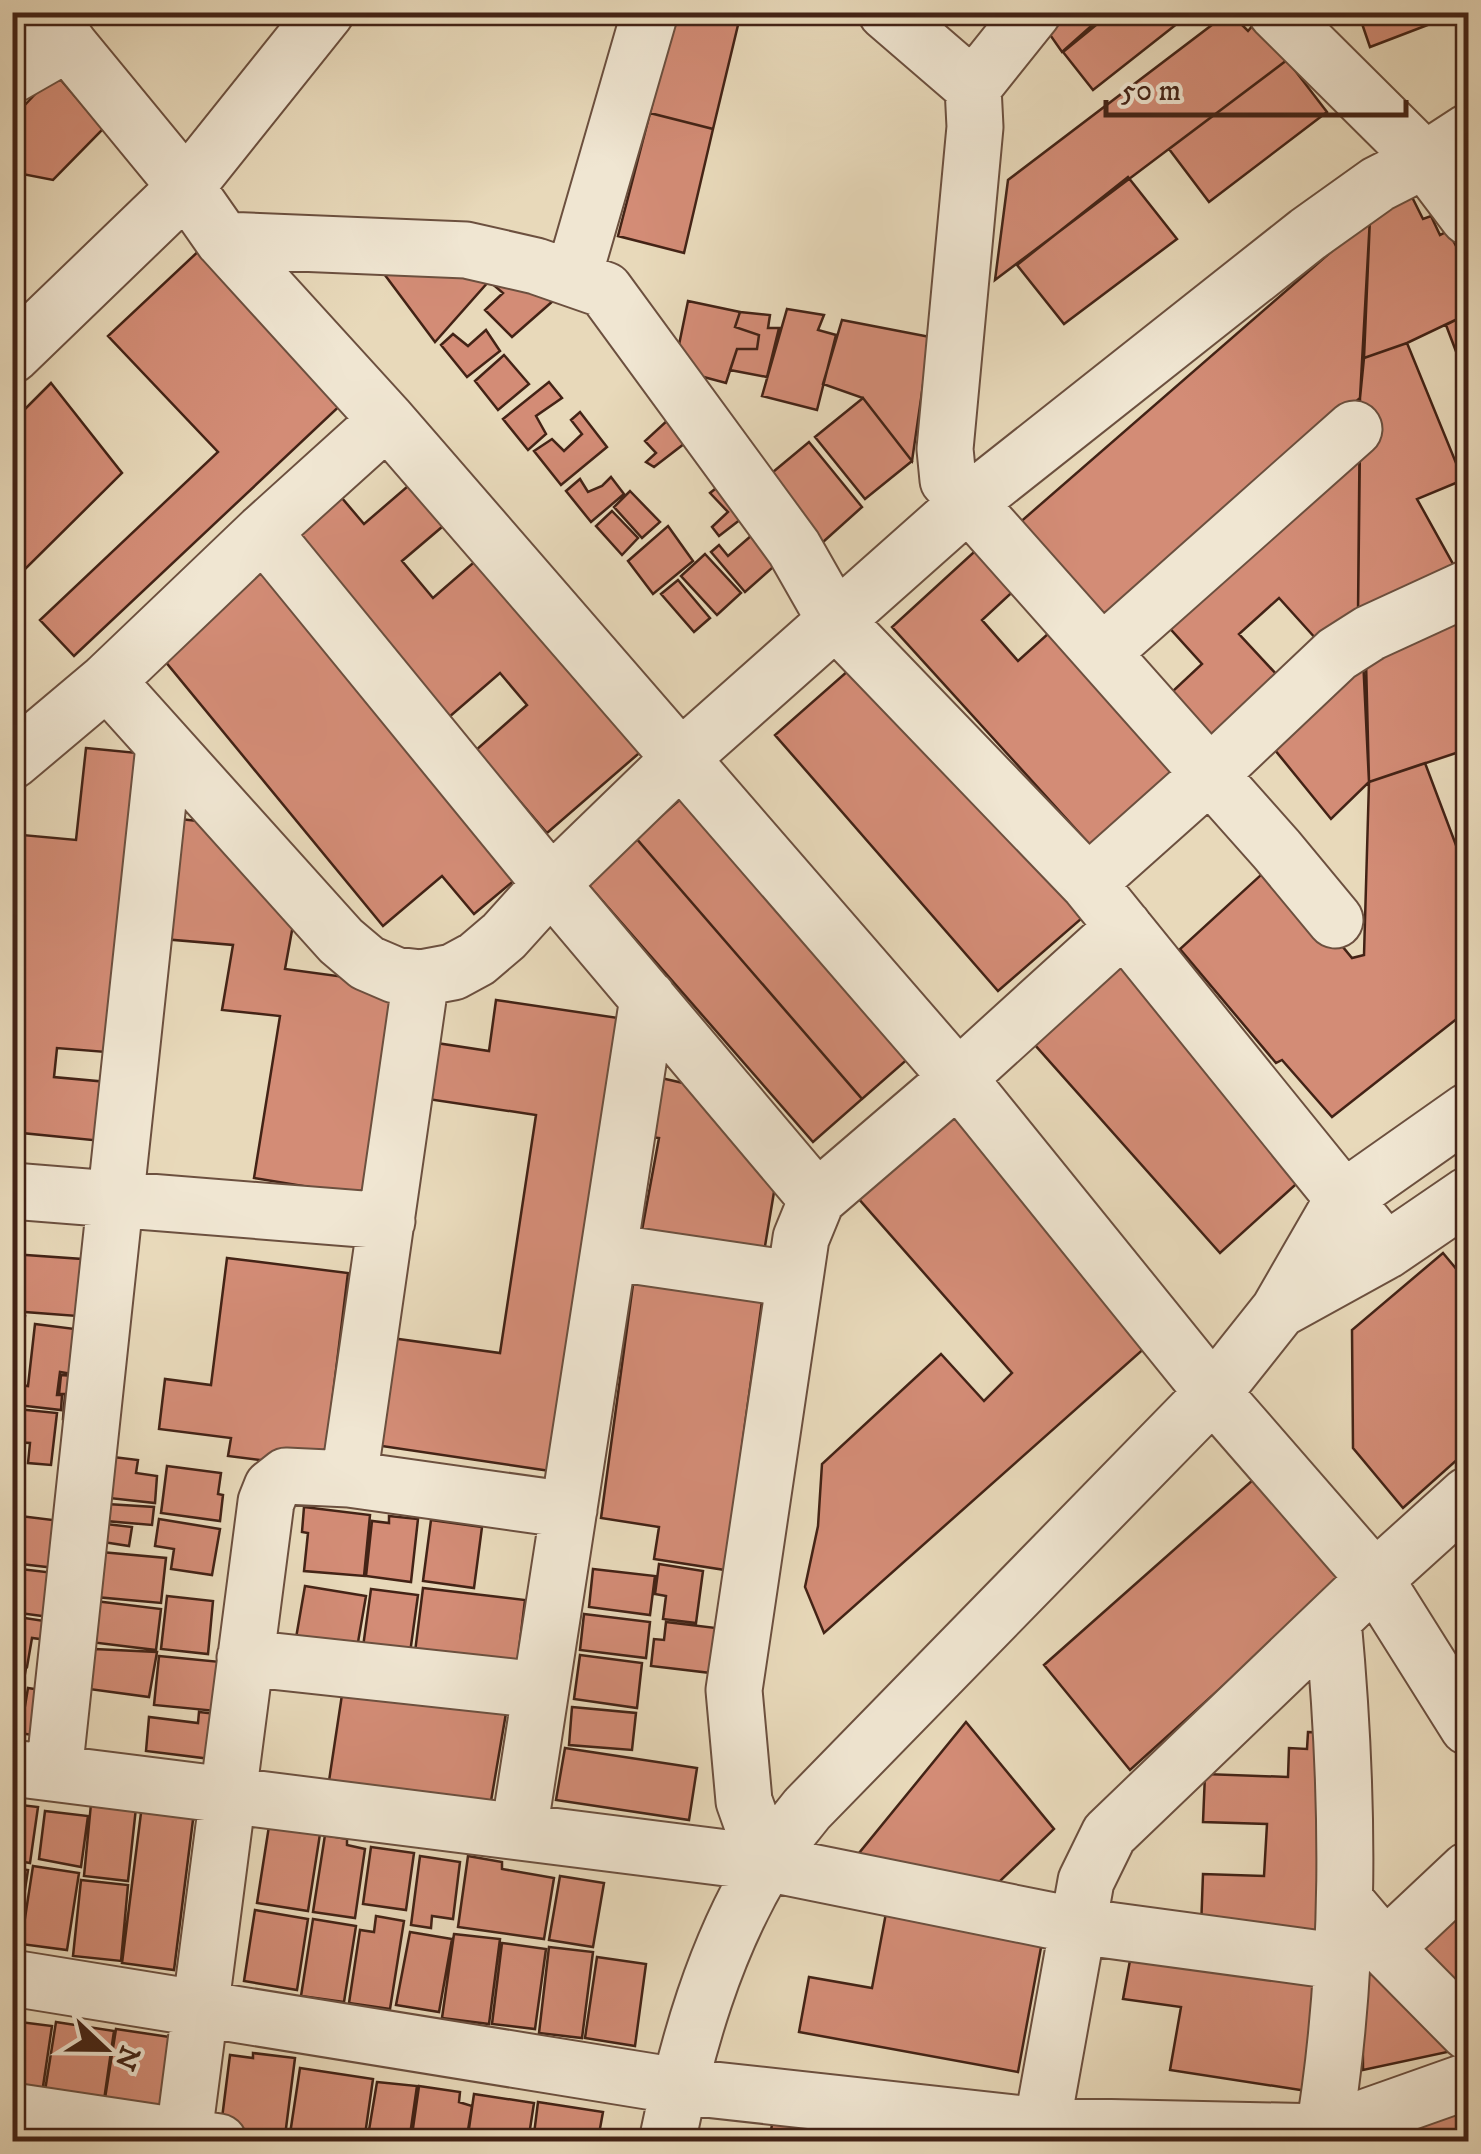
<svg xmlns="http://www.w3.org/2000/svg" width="1481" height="2154" font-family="'IM FELL DW Pica',serif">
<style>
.building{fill:#d38c76;stroke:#432316;stroke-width:2.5}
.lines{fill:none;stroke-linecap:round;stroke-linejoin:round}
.minor-casing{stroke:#6c503f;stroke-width:59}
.minor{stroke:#f0e6d2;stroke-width:55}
</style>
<rect width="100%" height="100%" fill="#e8d9ba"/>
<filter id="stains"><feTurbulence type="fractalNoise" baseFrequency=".002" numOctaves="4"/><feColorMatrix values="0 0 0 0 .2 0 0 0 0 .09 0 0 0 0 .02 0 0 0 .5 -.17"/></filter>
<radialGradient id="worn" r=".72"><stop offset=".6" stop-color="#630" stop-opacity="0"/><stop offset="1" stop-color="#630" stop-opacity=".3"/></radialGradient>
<path class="building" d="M676,12H702L738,25L713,129L650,113Z
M702,12H742L738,25Z
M1046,12H1107L1062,52L1039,19Z
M1112,12H1192L1093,90L1063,52Z
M1229,12L1248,31L1254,24L1287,60L995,280L1008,180Z
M1358,12H1444L1446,18L1370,47Z
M1287,60L1327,112L1209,202L1169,149Z
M55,73L103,129L53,180L12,172V105L23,107Z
M650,113L713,129L684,253L618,236Z
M1128,177L1177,239L1064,324L1017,265Z
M1411,195L1423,219L1431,216L1440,235L1448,231L1456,246L1463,241L1468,255V314L1407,343L1364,358L1370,218Z
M1370,218L1360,398L1092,627L1010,531Z
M349,227L489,281L435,342Z
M204,246L347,399L74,656L40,620L218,452L108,336Z
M490,282L562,293L512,337L485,310L503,293Z
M688,301L740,312L735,327L759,335L757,349H737L726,383L674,369Z
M787,309L824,315L818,330L836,335L817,410L762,396Z
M740,312L770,315L768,328H779L767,377L730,370L737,349H757L759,335L735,327Z
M1468,314V383L1446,325Z
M842,320L930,337L912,461L863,398L823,384Z
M486,330L500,351L467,377L441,345L453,334L468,346Z
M1407,343L1463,480L1417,499L1458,573L1358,614L1360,398L1364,358Z
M504,355L529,384L498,410L475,381Z
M549,382L562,398L536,416L546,434L528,450L503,419Z
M51,383L122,473L12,582V422Z
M863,398L912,461L865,499L815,437Z
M580,412L607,447L561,485L534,451L552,439L564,451L582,434L571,420Z
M670,418L689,440L654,467L646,462L656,453L645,441Z
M809,442L862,507L823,542L816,563L764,501L773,472Z
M1360,443L1358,614L1317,640L1279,598L1239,634L1278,676L1198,749L1158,705L1202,664L1165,623Z
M611,477L624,494L591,522L566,491L580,479L588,492L602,486Z
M415,480L449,521L402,561L433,598L480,557L645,748L547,833L476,750L527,705L500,673L448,718L288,532L336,491L364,524Z
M724,482L750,512L719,536L712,527L728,512L710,493Z
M630,491L660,522L642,538L614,507Z
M612,511L638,538L622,555L596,526Z
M668,526L693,561L653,594L628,561Z
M752,535L790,552L745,592L711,552L719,545L728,556Z
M985,542L1022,583L982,620L1018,661L1060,623L1186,763L1093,848L892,627Z
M705,554L741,593L717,615L681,576Z
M264,558L523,873L474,914L442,876L383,926L160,655Z
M678,580L710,618L694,632L661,594Z
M1468,612V749L1369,782L1366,661Z
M866,655L1089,912L998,991L775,735Z
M1363,658L1369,782L1331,819L1266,739Z
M86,748L148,754L118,1053L57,1048L54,1077L118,1083L112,1142L12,1132V834L76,840Z
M1425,763L1468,877V1010L1332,1117L1282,1060L1276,1063L1180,949L1274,863L1352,958L1364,955L1369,782Z
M684,796L910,1057L862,1099L636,838Z
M180,819L224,824L295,914L285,969L404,985L370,1197L254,1178L280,1016L222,1010L233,945L163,939Z
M636,838L862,1099L813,1142L586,882Z
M1122,951L1315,1167L1220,1253L1027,1036Z
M496,1000L625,1019L557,1472L375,1445L391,1338L500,1353L536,1115L421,1098L430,1042L489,1051Z
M661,1078L705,1088L777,1174L763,1258L640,1241L659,1138L651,1137Z
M956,1111L1156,1338L824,1633L805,1587L818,1526L822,1464L941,1354L984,1401L1012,1373L858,1198Z
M1443,1253L1468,1283V1450L1403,1508L1353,1448L1352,1330Z
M12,1254L82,1259L77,1316L12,1311Z
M227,1258L348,1273L324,1468L228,1456L231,1438L159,1429L165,1379L211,1385Z
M634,1277L763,1294L725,1570L654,1559L659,1527L601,1518Z
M12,1314L25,1316L20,1352L12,1351Z
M35,1324L83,1330L78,1375L60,1372L57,1395H62L61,1410L17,1405L19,1385L28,1386Z
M61,1375L85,1377L81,1420L63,1419L65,1394H59Z
M17,1409L57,1413L51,1465L28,1463L30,1443L14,1442Z
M113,1457L138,1460L136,1473L157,1476L155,1503L109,1498Z
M167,1466L221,1473L218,1494L223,1495L220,1521L161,1513Z
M1263,1471L1348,1573L1130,1770L1044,1665Z
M107,1504L154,1507L152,1525L106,1521Z
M304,1507L370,1515L364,1576L304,1571L308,1533L302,1532Z
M12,1515L69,1522L64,1569L12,1563L19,1533L12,1532Z
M389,1516L418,1519L411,1582L366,1576L372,1521L389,1523Z
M159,1519L220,1529L212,1575L171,1569L174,1549L155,1546Z
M431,1520L482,1527L474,1588L423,1581Z
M106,1524L132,1527L129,1546L103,1542Z
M101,1552L166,1558L161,1603L96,1597Z
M659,1564L703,1571L696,1623L663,1619L666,1596L655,1594Z
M12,1568L63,1574L57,1618L12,1612Z
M593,1569L655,1576L650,1615L589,1607Z
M305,1586L366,1596L357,1648L296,1638Z
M423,1588L525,1600L517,1667L487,1657L415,1652Z
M371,1589L418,1595L410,1653L363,1647Z
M167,1596L213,1601L208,1654L161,1649Z
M95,1601L161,1609L156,1650L90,1642Z
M584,1614L650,1622L646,1658L580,1650Z
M12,1616L57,1623L55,1641L32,1638L27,1667L12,1664Z
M666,1622L716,1628L711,1673L651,1666L654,1639L664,1640Z
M94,1649L157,1652L149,1697L89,1689Z
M580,1655L642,1663L637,1708L574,1699Z
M159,1656L221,1662L216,1711L154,1705Z
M12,1666L26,1668L20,1702L12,1701Z
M28,1688L54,1692L47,1737L12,1732V1705L25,1706Z
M343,1688L506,1713L491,1801L329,1781Z
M572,1707L636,1713L632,1750L569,1745Z
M199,1712L217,1714L211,1759L146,1751L149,1717L198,1723Z
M966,1722L1054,1829L998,1883L855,1858Z
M1308,1732L1330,1733L1322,1932L1201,1928L1203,1874L1264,1876L1267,1824L1203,1822L1205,1774L1288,1777L1289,1748L1307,1749Z
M565,1748L697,1768L689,1820L556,1800Z
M12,1804L38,1807L30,1863L12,1860Z
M91,1804L136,1808L128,1881L84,1876Z
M142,1805L194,1812L174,1970L122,1963Z
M45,1811L88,1816L81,1867L39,1859Z
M269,1826L320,1834L308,1911L257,1903Z
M325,1835L347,1839V1845L365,1849L355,1918L313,1912Z
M371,1847L414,1853L406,1910L363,1904Z
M420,1856L460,1862L453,1919L432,1916L431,1928L411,1925Z
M468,1856L502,1862V1869L554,1878L544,1939L458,1927Z
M33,1866L79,1873L67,1950L21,1944Z
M12,1868L28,1870L16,1948H12Z
M560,1876L604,1883L593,1947L549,1940Z
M81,1880L128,1885L121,1961L73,1956Z
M1468,1892V2002L1414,1942Z
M255,1910L308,1919L297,1990L244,1981Z
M886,1913L1042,1942L1018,2072L799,2032L809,1977L872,1988Z
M376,1916L404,1921L390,2009L349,2003L360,1930L374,1932Z
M313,1919L356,1926L344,2002L301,1996Z
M1362,1930L1452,2051L1363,2070Z
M410,1932L452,1939L439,2012L396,2005Z
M1135,1933L1335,1969L1320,2093L1170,2070L1181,2007L1123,1999Z
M454,1934L500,1939L489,2024L442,2018Z
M502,1943L546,1949L535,2029L492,2024Z
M549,1947L593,1952L582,2038L539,2033Z
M597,1957L646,1964L635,2046L585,2038Z
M12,2021L52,2026L41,2100L12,2096Z
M56,2022L114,2031L103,2107L44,2097Z
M116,2029L183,2039L170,2121L103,2111Z
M253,2053L295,2058L285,2136L261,2133L260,2139L220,2134L230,2055L253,2058Z
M300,2068L373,2079L364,2142L290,2134Z
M377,2082L417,2086L409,2142H367Z
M419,2086L460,2092L459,2102L472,2106L466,2142H411Z
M474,2094L534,2103L528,2142H467Z
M1468,2097V2142H1359Z
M538,2102L603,2112L599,2134L595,2133L593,2142H533Z
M774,2113L961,2142H769Z"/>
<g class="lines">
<defs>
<path id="minor" d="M42,12L186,187L223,240L387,420L958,1078L1213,1393L1375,1579L1468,1727
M886,12L973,87
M1033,12L973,87L975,127L945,449L948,480L1277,850L1335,920
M1276,12L1425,160L1468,217
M12,75L68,43
M223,240L466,250L536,266L605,290L794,548L835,620L1088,883
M573,278L650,12
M12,355L186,187L326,12
M263,532L551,884L817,1199
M1103,652L1354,429
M107,681L341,941L367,963L395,975L421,978L453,972L477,959L504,936L551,884L682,757L968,503L1308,234L1378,184L1425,160L1468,132
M12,761L107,681L263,532L387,420
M12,1191L387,1221
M1386,1251L1088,883L1208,776L1337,654L1370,633L1468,588
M609,1252L793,1279
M1279,1310L1386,1251L1468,1195
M349,1479L569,1510
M245,1658L540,1690
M12,1768L766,1863L1078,1926L1343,1962
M54,1773L164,746
M519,1831L648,998
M766,1863L744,1801L734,1690L801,1238L817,1199L958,1078L1124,927
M1346,1902L1385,1948L1468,2032
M1385,1948L1468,1870
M12,1978L678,2086L1042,2126L1324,2132L1468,2081
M12,2111L219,2142
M183,2142L266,1502L272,1487L286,1476L349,1479L421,978
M667,2142C687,2045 714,1950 765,1865C777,1845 793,1827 807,1809L1213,1393L1279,1310L1343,1199L1468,1111
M1039,2142L1086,1881L1109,1834L1375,1579L1468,1495
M1322,2142C1352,1968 1349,1794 1333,1620"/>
</defs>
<use href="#minor" class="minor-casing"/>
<use href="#minor" class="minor"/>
</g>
<rect width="1481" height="2154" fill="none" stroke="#e8d9ba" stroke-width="50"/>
<rect x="15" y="15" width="1451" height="2124" fill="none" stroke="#432316" stroke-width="5"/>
<rect x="25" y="25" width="1431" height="2104" fill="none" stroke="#432316" stroke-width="2.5"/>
<g transform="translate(105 2049) rotate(112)" stroke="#f0e6d2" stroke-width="8" paint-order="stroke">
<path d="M0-8L18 38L0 25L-18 38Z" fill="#432316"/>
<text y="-15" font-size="28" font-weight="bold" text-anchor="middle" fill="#432316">N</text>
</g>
<path d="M1106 100v15h300v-15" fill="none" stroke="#432316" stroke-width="5"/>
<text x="1121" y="100" font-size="30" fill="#432316" stroke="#f0e6d2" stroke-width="8" paint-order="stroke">50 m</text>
<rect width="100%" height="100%" filter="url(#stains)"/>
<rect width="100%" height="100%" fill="url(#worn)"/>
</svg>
